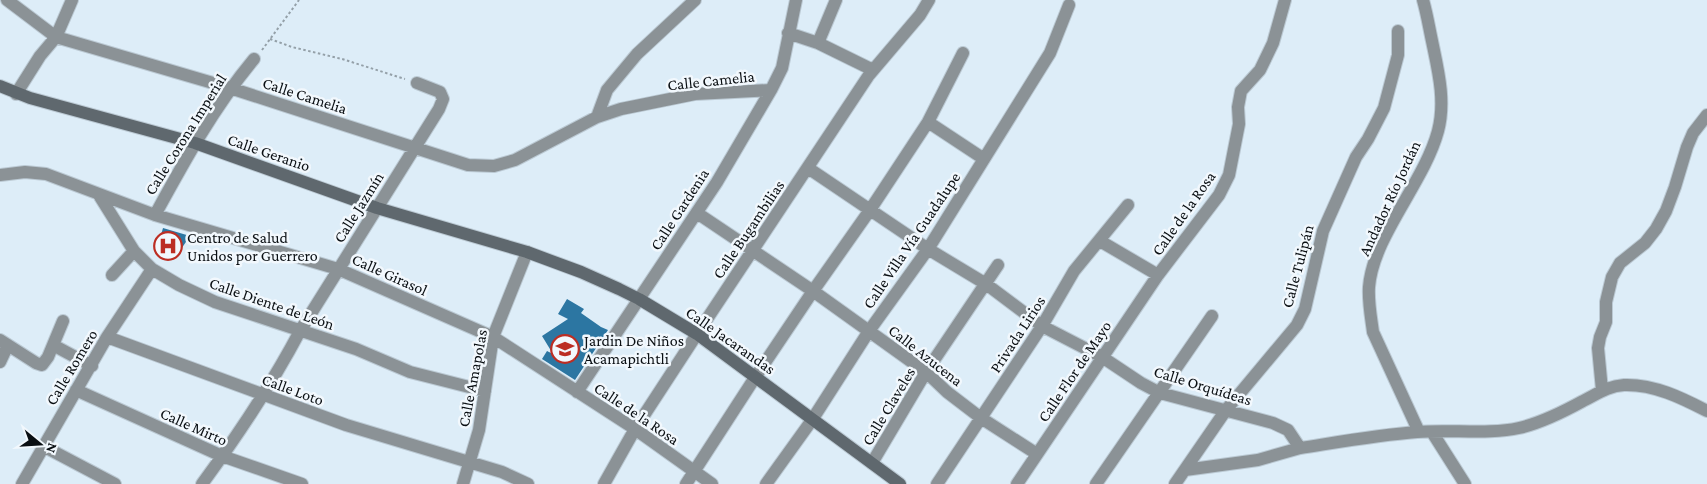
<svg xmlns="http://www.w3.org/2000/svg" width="1707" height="484" font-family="'Crimson Pro',serif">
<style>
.building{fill:#2c76a2}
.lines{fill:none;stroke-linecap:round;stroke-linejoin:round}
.street-casing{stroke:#bbc9d3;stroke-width:14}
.secondary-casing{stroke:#bbc9d3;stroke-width:14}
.path{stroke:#94a0a8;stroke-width:2;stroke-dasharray:2.5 2.5;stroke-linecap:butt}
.street{stroke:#8b9296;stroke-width:12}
.secondary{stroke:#5f686e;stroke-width:12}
.labels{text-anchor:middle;stroke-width:5;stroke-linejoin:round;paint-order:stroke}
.street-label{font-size:16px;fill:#0a0f13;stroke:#f2f8fd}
.poi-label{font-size:16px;fill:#0a0f13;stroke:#f2f8fd;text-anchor:start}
</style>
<rect width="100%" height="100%" fill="#ddedf8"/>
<path class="building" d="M163,228L190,236L175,258L160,256L156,252Z
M567,299L584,309L581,313L601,327L608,330L575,380L542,359L547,351L553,354L542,336L568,319L558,314Z"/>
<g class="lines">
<defs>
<path id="street" d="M7,0L56,37L230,88L468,165L494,166L515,160L597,117L621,109L695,94L771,90
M788,33L818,43L873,70
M818,43L836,0
M16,94L40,56L56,37L72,0
M597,117L607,90L637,54L695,0
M928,122L984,159
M808,168L928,249L986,284L1042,326L1102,357L1141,383L1160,393L1273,423L1288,430L1300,448C1339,442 1378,435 1417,432C1449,429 1489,435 1519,428C1541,423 1563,412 1583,401C1597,394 1608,386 1624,385C1654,384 1682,398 1707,411
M0,175L25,172L46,174L155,215L338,269L493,337L635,429L712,484
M99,195L134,251L152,269L179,285L215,302L356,349L410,372L485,391
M697,213L813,291L926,372L947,392L981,418L1037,454
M155,215C185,160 214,107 254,59
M1100,241L1158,275
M112,275L134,251
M107,337L346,425L502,472L528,484
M0,340L36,363L42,365L48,357L63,321
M53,345L92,366
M0,362L8,345
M76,390L222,456L302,484
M1602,390L1598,348L1600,337L1606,322V302L1612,277L1620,263L1645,243L1656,229L1666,211L1675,187L1687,147L1693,133L1707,115
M577,392L717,182L771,90L782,68L796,0
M1419,432L1373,332C1371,317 1368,302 1369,287C1373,236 1424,183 1438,131C1446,101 1438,70 1432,41C1429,27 1427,14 1423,0
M1432,432L1465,484
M43,446L115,484
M872,463L926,372L998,265
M1185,470L1258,460L1300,448
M22,484L107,337L152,269
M202,484C238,435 272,384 300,331L439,109L443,99L440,92L417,83
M463,484L479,430L493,337L527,252
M604,484L635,429L697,334L869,75L920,15L929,0
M686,484L756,376L813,291L870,210L928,122L963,53
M766,484L812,420L869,331L928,249L1050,53L1069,5
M937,484L1042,326L1074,271L1128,205
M1017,484L1158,275L1219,195L1229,175L1239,124L1238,107L1241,91L1260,70L1273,43L1285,0
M1096,484L1212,316
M1175,484L1226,410L1297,325L1305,309L1323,231L1356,157L1368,139L1384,108L1398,55V31"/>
<path id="secondary" d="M0,86L30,98L195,143L377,208L527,252L581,272L619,289L639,299L697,334L900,484"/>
</defs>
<use href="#street" class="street-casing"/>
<use href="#secondary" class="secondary-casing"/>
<path class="path" d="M270,39L292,47L342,59L405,79
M262,50L299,0"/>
<use href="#street" class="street"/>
<use href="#secondary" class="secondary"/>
</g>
<defs>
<symbol id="hospital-ring" viewBox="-11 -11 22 22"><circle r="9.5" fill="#f2f8fd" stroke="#bc2e24" stroke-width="1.5"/><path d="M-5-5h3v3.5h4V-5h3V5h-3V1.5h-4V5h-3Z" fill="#bc2e24"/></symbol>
<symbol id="school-ring" viewBox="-11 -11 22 22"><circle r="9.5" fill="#f2f8fd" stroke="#bc2e24" stroke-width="1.5"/><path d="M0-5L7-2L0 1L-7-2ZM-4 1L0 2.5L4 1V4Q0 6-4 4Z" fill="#bc2e24"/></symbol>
</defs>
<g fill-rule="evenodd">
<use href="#hospital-ring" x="152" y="230" width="32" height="32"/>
<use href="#school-ring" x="549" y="333" width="32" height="32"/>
</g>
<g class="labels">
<g class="street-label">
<text transform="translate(711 80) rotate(-6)" y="6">Calle Camelia</text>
<text transform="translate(305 95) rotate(18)" y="6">Calle Camelia</text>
<text transform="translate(185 134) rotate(-58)" y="6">Calle Corona Imperial</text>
<text transform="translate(269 152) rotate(19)" y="6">Calle Geranio</text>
<text transform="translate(1389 198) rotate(-65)" y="6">Andador Río Jordán</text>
<text transform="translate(358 207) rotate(-58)" y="6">Calle Jazmín</text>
<text transform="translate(679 209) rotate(-57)" y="6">Calle Gardenia</text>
<text transform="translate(1183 213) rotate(-55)" y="6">Calle de la Rosa</text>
<text transform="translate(748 229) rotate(-56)" y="6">Calle Bugambilias</text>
<text transform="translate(911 240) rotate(-56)" y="6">Calle Villa Vía Guadalupe</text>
<text transform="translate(1297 266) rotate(-75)" y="6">Calle Tulipán</text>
<text transform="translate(390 274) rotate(24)" y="6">Calle Girasol</text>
<text transform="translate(272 303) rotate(19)" y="6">Calle Diente de León</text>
<text transform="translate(1017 334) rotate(-57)" y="6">Privada Lirios</text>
<text transform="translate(731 340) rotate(35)" y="6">Calle Jacarandas</text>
<text transform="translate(926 355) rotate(38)" y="6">Calle Azucena</text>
<text transform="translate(71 367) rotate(-59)" y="6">Calle Romero</text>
<text transform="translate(1074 371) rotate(-56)" y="6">Calle Flor de Mayo</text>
<text transform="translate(472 378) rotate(-79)" y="6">Calle Amapolas</text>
<text transform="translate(1203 385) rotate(17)" y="6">Calle Orquídeas</text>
<text transform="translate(293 389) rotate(20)" y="6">Calle Loto</text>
<text transform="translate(888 406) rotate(-59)" y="6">Calle Claveles</text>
<text transform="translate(637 413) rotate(34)" y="6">Calle de la Rosa</text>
<text transform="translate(194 426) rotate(24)" y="6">Calle Mirto</text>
</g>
<g class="poi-label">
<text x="187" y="243">Centro de Salud<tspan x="187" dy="18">Unidos por Guerrero</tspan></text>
<text x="584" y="346">Jardin De Niños<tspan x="584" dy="18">Acamapichtli</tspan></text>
</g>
</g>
<g transform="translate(40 444) rotate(108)" stroke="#f2f8fd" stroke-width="4" paint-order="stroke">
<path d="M0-4L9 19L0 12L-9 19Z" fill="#0a0f13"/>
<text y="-8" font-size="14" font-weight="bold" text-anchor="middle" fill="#0a0f13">N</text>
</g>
</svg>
